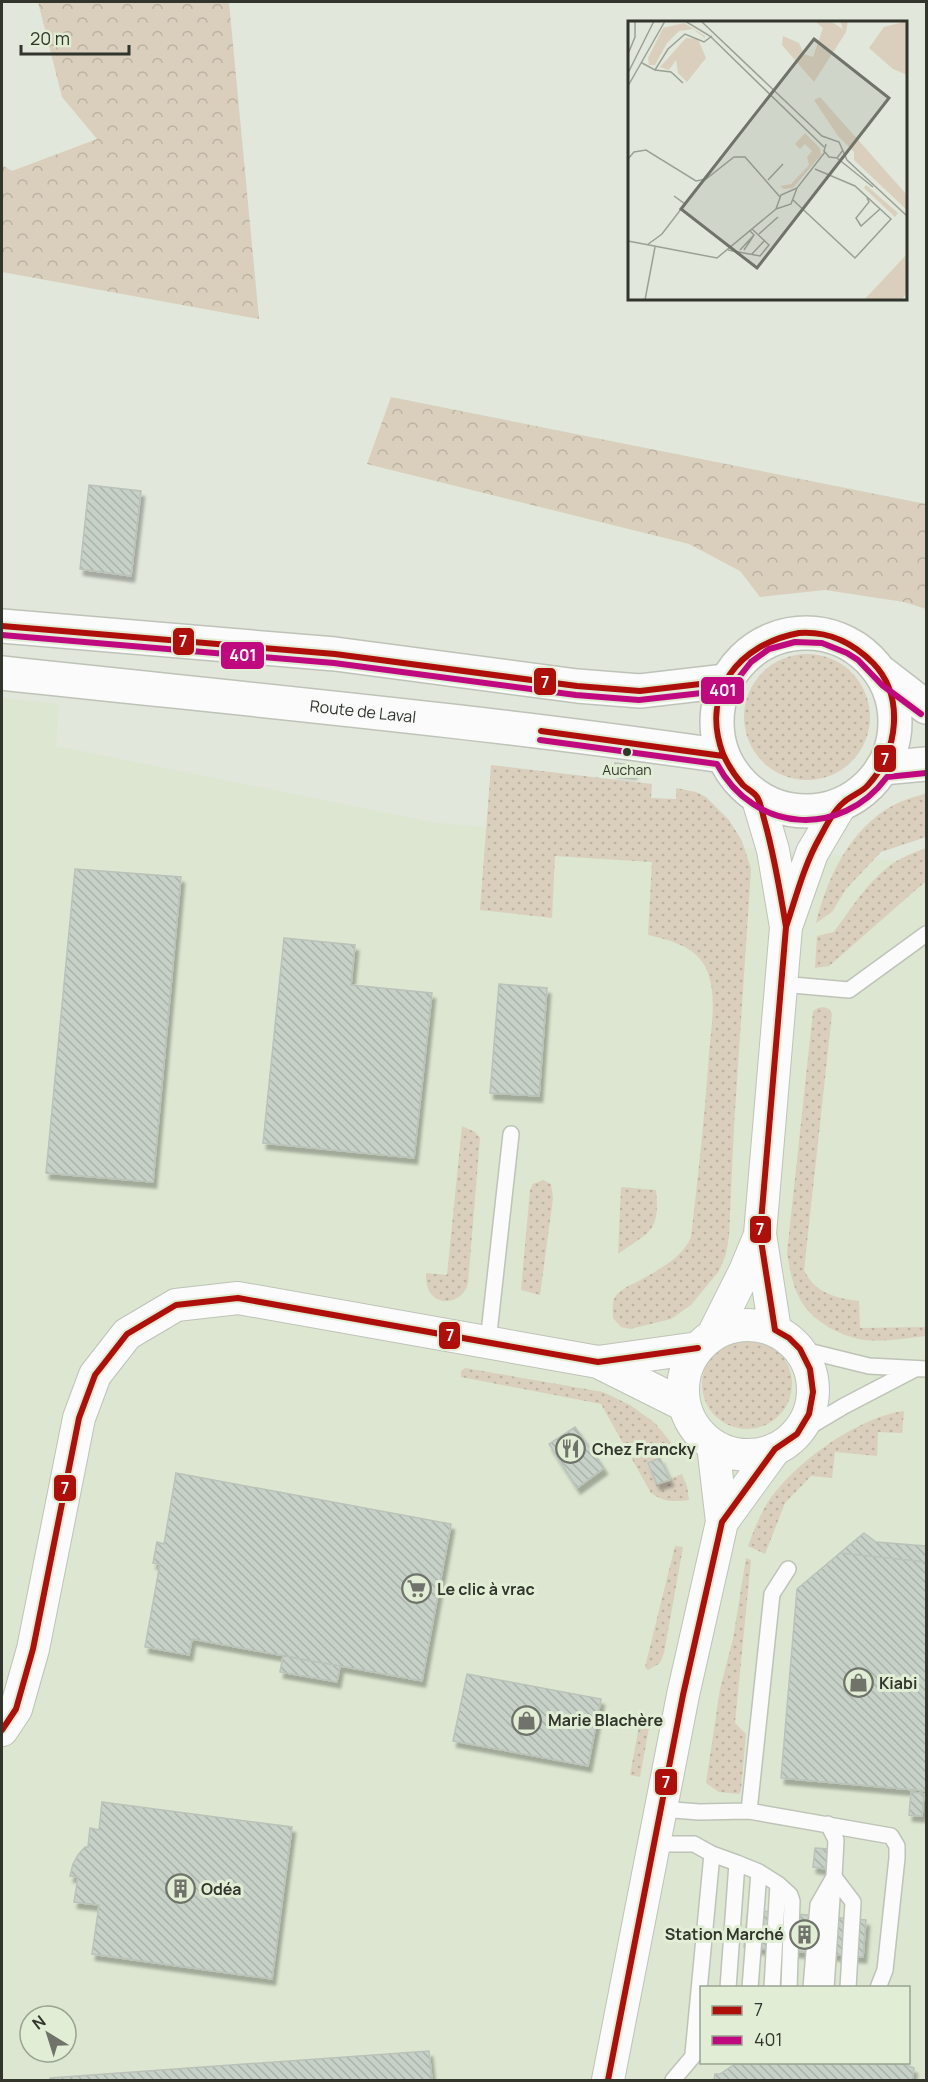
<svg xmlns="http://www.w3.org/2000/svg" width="928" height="2082" font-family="Manrope,sans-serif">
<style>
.built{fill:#dce6d0;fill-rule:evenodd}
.grass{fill:url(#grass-dots)}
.forest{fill:url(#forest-crowns)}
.building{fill:url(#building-back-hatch);stroke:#bbc2ba;stroke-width:1.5;filter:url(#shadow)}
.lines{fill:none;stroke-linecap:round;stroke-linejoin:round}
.service-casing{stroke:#bec3b8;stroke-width:18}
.minor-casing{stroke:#bec3b8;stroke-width:34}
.secondary-casing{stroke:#bec3b8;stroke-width:36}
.service{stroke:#fafbfa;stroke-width:15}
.minor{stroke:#fafbfa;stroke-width:32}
.secondary{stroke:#fafbfa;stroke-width:33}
.bus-1-casing{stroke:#e2edd5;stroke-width:10}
.bus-2-casing{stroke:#e2edd5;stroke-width:10}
.bus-1{stroke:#ae0f0a;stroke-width:6}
.bus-2{stroke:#c0087f;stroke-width:6}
.bus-dot{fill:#31352c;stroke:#e2edd5;stroke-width:2}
.labels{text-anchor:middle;stroke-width:6;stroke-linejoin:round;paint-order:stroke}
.bus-label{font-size:14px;fill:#31352c;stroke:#e2edd5}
.street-label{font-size:16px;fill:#31352c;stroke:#e2edd5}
.poi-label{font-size:16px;font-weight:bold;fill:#31352c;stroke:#e2edd5;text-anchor:start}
.inset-road{fill:none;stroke:#9ba095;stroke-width:1.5}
.view{fill:#6f7369;fill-opacity:0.15;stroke:#6f7369;stroke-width:3}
.inset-edge{fill:none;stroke:#31352c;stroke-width:3}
.line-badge{stroke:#e2edd5;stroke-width:2}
.badge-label{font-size:16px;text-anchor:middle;font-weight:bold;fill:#fff}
</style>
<defs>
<pattern id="grass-dots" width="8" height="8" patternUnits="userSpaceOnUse" patternTransform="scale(1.5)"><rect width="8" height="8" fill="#d9cfbc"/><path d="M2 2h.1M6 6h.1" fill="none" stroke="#bbb2a2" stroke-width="1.8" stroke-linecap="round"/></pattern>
<pattern id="forest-crowns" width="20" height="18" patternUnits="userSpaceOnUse" patternTransform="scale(1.5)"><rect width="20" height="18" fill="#d9cfbc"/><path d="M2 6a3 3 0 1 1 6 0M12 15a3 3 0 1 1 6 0" fill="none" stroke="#bbb2a2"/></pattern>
<pattern id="building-back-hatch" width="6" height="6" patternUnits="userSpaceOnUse" patternTransform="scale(1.5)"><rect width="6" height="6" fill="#c7d1c7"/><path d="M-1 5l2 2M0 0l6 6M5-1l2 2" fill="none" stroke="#abb4ab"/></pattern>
<filter id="shadow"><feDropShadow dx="3.5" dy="6" stdDeviation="1.5" flood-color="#0004"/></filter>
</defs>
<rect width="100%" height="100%" fill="#e1e7db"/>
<path class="built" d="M2,698L59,704L56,746L437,823L926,863V2080H2ZM702,1988H908V2062H702ZM30,2016H66V2052H30Z"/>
<path class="grass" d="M744 717a63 63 0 1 1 126 0a63 63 0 1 1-126 0Z
M491,765L652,784L651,798L676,799V788L696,792L706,797L729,820L742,841L751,869L734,1126L729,1236L726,1254L719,1271L691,1305L671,1319L630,1329L621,1327L613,1318C613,1312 612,1305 614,1299C619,1290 628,1286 637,1282C656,1271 682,1259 691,1237C698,1176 705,1115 709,1054C711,1027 718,994 706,968C695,946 670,940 648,935L652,862L555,856L552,918L480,910Z
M926,793V837L881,852L846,889L832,912L816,923C827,878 850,829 892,806C902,800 915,797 926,793Z
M926,848V881L829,966L815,968L817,936L834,932C849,911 867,883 888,867C899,858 913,853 926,848Z
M824,1007L829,1009L832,1014L804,1270C815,1293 835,1298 859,1301L860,1328L926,1327V1336C907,1338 885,1342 865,1340C842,1337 811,1321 800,1299C792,1285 790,1269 787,1253L813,1011L818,1008Z
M462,1126L475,1132L480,1138L468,1283C463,1307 424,1310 426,1273L447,1275Z
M543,1180L551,1184L553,1198L540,1295L521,1290L530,1190L533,1184Z
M621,1187L656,1190C660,1233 650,1231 618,1254Z
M702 1384a45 45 0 1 1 90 0a45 45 0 1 1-90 0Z
M465,1368L603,1392L630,1405L655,1423L673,1445L677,1453L648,1463L657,1484L682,1474L687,1486L689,1500C673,1502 664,1502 651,1493L601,1404L461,1377V1371Z
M904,1411L902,1433L878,1432L877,1456L835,1452L832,1478L811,1476L785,1503L765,1554L748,1546C753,1533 758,1519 765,1507C789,1466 857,1417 904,1411Z
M675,1546L683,1547L664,1653L660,1663L648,1670L645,1667Z
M746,1558L751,1560L735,1723L746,1734L741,1790L739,1794L719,1792L706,1783L720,1689L733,1639Z
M645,1713L651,1717L640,1777L630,1775L641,1715Z"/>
<path class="forest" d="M38,2H229L259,319L2,272V165L12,171L97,139L62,97Z
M391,397L926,504V609L904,602L825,590L760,597L740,571L689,544L367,464Z"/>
<path class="building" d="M89,485L141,491L131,576L80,569Z
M615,763L633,765V773L614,771Z
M75,869L181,877L153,1182L46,1173Z
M284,938L355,945L351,985L432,993L414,1158L263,1143Z
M499,984L547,988L539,1096L490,1093Z
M575,1427L604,1468L577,1488L549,1444Z
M660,1458L670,1480L657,1484L648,1463Z
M176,1473L451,1524L422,1681L192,1639L189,1655L145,1647L160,1564L153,1563L157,1542L164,1544Z
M864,1533L876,1542L926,1546V1562L840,1553Z
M840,1553L926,1562V1791L781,1778L797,1589Z
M283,1656L340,1666L337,1682L280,1672Z
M467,1674L601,1699L588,1766L453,1741Z
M911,1792L924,1794L922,1816L909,1815Z
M102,1802L292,1827L272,1979L92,1954L99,1905L74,1902L78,1877L70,1876L73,1864L78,1855L85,1847H88L90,1828L99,1830Z
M815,1848L828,1849L826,1869L813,1867Z
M748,1910L866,1920L863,1957L744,1947Z
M429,2051L432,2080H50V2078Z
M738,2062H899L914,2068L912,2080H714L715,2074H720Z"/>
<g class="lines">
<defs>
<path id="service" d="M781,984L849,990L926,934
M488,1342L511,1134
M800,1349L869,1366L926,1369
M797,1434L844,1406L915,1369
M661,1809L699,1812L749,1811L891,1836L897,1846V1858L885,1970L878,1988
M749,1811L772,1594L788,1569
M654,1844H694L712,1854L693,2054
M712,1854L737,1863L728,1988
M737,1863L759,1872L750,1988
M759,1872L778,1884L772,1988
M834,1877L853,1902L848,1988
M778,1884L790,1895L792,1901L789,1988
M811,1988L818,1905L834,1877L836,1840L828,1824
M826,1988L833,1883
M673,2080L700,2048"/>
<path id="minor" d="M757,796L773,850L786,927L760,1234L775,1330
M787,924L812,853L841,804
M683 1390a65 65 0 1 1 130 0a65 65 0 1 1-130 0Z
M713,1335L745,1271L760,1235
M598,1362L684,1405
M722,1522L775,1449
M2,1730L16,1709L33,1649L79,1418L95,1375L127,1334L176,1305L238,1298L598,1362L698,1348
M608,2080L683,1695L722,1522L713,1445"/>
<g id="secondary">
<path d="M2,626L335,654L577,686L640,691L726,681"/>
<circle cx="806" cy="722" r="89"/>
<path id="s1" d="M2,673C242,699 483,721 723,756"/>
<path d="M882,673L926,707"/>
<path d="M882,768L926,764"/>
</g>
</defs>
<use href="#service" class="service-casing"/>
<use href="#minor" class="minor-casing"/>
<use href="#secondary" class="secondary-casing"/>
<use href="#service" class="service"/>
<use href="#minor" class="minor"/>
<use href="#secondary" class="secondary"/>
<defs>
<path id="bus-1" d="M2,626L335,654L577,686L640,691L726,681
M799,633C829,631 852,642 873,663C905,696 898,752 869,784C862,793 851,795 843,803C833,811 826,826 820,837C804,865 796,897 786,927C780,890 774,854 764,819C762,812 761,803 757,797C754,792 747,789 743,785C735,776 728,765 723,754C700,692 739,644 799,633Z
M541,731L723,756
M2,1730L16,1709L33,1649L79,1418L95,1375L127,1334L176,1305L238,1298L598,1362L698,1348
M608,2080L683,1695L722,1522L775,1449L797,1434L809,1414L813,1392L810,1369L800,1349L789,1338L775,1330L760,1234L786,927"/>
<path id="bus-2" d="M2,635L334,663L576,695L639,700L729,690L751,662L769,649L795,642L822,643L847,653L858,660L882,685L921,714
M540,740L717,764C754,833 841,839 887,777L926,773"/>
</defs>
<use href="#bus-1" class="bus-1-casing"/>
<use href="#bus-2" class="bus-2-casing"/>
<use href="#bus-1" class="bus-1"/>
<use href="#bus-2" class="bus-2"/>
</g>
<defs>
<symbol id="restaurant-ring" viewBox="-11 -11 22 22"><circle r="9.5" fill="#e2edd5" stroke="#6f7369" stroke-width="1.5"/><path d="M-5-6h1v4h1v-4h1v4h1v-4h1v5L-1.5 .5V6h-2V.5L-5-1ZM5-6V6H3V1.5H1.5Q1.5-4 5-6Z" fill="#6f7369"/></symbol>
<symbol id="supermarket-ring" viewBox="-11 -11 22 22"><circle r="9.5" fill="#e2edd5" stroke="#6f7369" stroke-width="1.5"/><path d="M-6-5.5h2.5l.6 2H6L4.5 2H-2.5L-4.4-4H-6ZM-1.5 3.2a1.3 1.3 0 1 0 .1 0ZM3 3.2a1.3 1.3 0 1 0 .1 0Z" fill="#6f7369"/></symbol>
<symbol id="shop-ring" viewBox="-11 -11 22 22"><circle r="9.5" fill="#e2edd5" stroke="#6f7369" stroke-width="1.5"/><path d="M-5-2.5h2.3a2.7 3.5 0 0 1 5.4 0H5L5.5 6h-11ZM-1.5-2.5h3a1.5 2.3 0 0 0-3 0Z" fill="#6f7369"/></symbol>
<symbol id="building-ring" viewBox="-11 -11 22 22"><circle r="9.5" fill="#e2edd5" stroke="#6f7369" stroke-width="1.5"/><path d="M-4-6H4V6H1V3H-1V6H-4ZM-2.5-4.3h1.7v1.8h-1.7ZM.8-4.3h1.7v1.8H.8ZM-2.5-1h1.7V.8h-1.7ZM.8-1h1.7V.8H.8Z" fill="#6f7369"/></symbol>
</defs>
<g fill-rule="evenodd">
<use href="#restaurant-ring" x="554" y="1432" width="33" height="33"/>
<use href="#supermarket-ring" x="400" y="1572" width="33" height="33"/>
<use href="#shop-ring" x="842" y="1666" width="33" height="33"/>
<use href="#shop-ring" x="510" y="1704" width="33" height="33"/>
<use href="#building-ring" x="164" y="1872" width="33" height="33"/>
<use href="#building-ring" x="788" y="1918" width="33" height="33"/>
</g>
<circle class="bus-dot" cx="627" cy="752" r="5"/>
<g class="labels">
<g class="bus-label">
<text x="627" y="775">Auchan</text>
</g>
<g class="street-label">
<text dy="6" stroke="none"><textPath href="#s1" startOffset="363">Route de Laval</textPath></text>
</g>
<g class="poi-label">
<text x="592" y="1455">Chez Francky</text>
<text x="437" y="1595">Le clic à vrac</text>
<text x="879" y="1689">Kiabi</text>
<text x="548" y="1726">Marie Blachère</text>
<text x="201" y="1895">Odéa</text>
<text x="784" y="1940" text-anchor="end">Station Marché</text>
</g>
</g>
<g transform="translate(628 21)">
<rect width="279" height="279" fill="#e1e7db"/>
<path d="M56,2L77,15V17L65,8L51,10L39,22L27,44H21L20,37L35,7ZM58,17L70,18L78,37L59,61L50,52L48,39L41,49L32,46ZM177,112L192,127L193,134L165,167L156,168L152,165L163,163L181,144L179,136L184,130L177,123L172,128L167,123ZM238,164L270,192L267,196L236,167ZM279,233V272L273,279H236Z" fill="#d9cfbc"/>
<path d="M187,0H202L215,8L212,0H220L218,11L186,61L154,24L155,15L171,22L176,33L185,36L195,7ZM279,0V54L265,48L241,27L256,6ZM192,76L279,174V189L226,139V131L210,115L186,79Z" fill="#d9cfbc"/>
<path class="inset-road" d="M57,0L82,15L196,126M73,0L194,115L211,121L219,139L279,195M0,33L7,16V0M14,42L27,49L40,28L57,13L76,21L84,15M27,49L43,51L55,62M0,52L26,0M0,65L37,0M198,123L196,130L201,136L209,137L215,129M209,137L245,166M0,138L6,131L18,129L68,160L78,158L106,136H117L152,176M140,159L155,143M239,177L241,181L228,197L233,205L252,188M165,179L227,237L263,198L227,165L187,148M148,188L163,183L169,167L197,131M131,213L150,196M0,220L89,237L148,188L153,174L169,167M19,224L34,213L57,183L46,175M100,229L132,235L141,224L124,208M112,229L126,214L122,210M116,229L126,214M124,233L137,219M17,279L27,226"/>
<path class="view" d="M186,18L261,77L129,247L53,188Z"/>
<rect width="279" height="279" class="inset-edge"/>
</g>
<g class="line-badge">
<rect x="172" y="627" width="23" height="29" rx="6" fill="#ae0f0a"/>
<rect x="220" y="641" width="45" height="29" rx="6" fill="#c0087f"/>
<rect x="533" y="667" width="24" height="29" rx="6" fill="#ae0f0a"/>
<rect x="700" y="676" width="45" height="29" rx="6" fill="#c0087f"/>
<rect x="873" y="744" width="24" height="29" rx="6" fill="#ae0f0a"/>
<rect x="749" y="1215" width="23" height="29" rx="6" fill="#ae0f0a"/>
<rect x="438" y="1321" width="23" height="29" rx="6" fill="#ae0f0a"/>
<rect x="53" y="1474" width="24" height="28" rx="6" fill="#ae0f0a"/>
<rect x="654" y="1768" width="24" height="28" rx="6" fill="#ae0f0a"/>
</g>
<g class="badge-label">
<text x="183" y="647">7</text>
<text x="243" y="661">401</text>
<text x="545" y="688">7</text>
<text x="723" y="696">401</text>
<text x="885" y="765">7</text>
<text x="760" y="1235">7</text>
<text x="450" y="1341">7</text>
<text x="65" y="1494">7</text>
<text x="666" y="1788">7</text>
</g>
<rect width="928" height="2082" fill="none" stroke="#31352c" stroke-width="6"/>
<rect x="700" y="1986" width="210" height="78" fill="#e2edd5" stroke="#9ba391" stroke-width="1.5"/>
<rect x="712" y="2006" width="30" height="9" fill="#ae0f0a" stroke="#9ba391" stroke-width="1.5"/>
<text x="754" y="2016" font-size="18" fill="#31352c">7</text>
<rect x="712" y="2036" width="30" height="9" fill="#c0087f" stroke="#9ba391" stroke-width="1.5"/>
<text x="754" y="2046" font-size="18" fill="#31352c">401</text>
<g transform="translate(48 2034) rotate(322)"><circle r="28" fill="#e2edd5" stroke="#9ba391" stroke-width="1.5"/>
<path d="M0-4.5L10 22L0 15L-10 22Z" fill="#6f7369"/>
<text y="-9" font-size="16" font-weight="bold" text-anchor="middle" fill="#31352c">N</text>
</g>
<path d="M21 45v9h108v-9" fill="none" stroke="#31352c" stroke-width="3"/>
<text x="30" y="45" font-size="18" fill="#31352c" stroke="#e2edd5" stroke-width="4.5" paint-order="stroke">20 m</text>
</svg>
